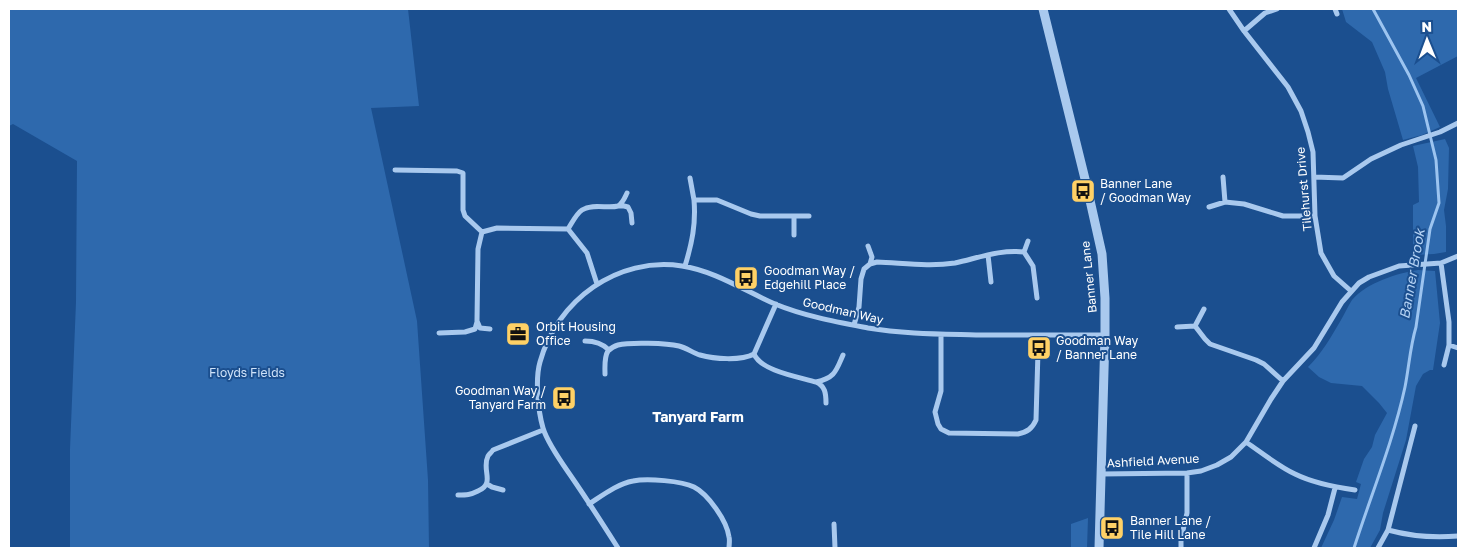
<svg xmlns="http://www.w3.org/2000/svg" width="1467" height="557" font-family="'Golos Text',sans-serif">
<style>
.green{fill:#2e69ad}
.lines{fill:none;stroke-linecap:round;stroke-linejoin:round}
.stream{stroke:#9cc4f0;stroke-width:3}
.minor{stroke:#a9c9ee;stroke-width:5}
.tertiary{stroke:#a9c9ee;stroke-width:9}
.labels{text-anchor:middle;stroke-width:4;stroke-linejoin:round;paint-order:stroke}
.poi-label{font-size:12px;fill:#fff;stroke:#1b4f8f;text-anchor:start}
.street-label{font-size:12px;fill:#fff;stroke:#1b4f8f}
.park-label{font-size:12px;fill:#cfe3fa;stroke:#1b4f8f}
.water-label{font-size:14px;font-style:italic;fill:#b5d3f5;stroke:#1b4f8f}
.neighbourhood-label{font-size:14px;font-weight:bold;fill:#fff;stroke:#1b4f8f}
</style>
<rect width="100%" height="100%" fill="#1b4f8f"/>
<path class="green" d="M9,9H408L419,106L371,108L417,321L428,480L429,548H70V449L76,302L77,161L13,124L9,126Z
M1342,9H1458V56L1416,78L1440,127L1422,135L1403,140L1388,89L1385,72L1372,42L1346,22Z
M1445,139L1449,148L1448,189L1444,210L1446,226V252L1434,254L1413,255V205L1419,202L1418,167L1413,146Z
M1418,270L1435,271L1440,323L1433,370H1430L1423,374L1416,386L1406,440L1383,513L1380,530L1370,548H1321L1334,520L1342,497L1357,499L1361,484L1356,482L1364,459L1372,447L1375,435L1387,413L1379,403L1362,386L1331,383L1319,377L1308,367C1322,353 1331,337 1341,320C1345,313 1348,306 1352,300C1366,283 1398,273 1418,270Z
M1088,518L1087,548H1071V524Z"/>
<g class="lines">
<path class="stream" d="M1354,548C1371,495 1393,442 1405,387C1409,367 1410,347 1416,327L1430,229L1439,203L1436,160L1423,106L1409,75L1373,9"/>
<path class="minor" d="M1229,9L1244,31L1288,87L1301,111L1308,132L1313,152L1315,216L1321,253L1334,276L1351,291
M1335,9L1337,14
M1244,31L1265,13L1277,9
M395,170L457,171L463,173V210L465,216L482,232L497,228L568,229L587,253L597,284
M1314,177L1343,178L1371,159L1401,145L1440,132L1458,123
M690,178L694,200
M1225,202L1244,204L1283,216H1315
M618,206H624L628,207L631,213L632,223
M1209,207L1225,202L1223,177
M568,229C572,223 576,214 582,210C593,203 608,209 618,206C623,203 625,197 627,193
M482,232L478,249L477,321L480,328L490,329
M794,235V216
M1024,252L1033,266L1037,298
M988,255L991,282
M1441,263L1449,322V345L1444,365
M870,264L877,262C903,263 929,267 955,263C978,258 1001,249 1024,252L1028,241
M685,266C692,243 696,224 694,200H717L751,214L760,216H809
M854,325L859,307L861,279L864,269L870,264L872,257L868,246
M1195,326L1204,309
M1177,327L1195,326L1205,339L1210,344L1256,360L1264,364L1283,381
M439,333L465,332L475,329L477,322
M941,335V391L935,412L938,424L941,429L949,433L1018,434C1027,432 1032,429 1036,420L1038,351
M585,341C595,341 602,343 609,350
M1449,345L1458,348
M754,354L776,304
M605,374C605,367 604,357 608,351C611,348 614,346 618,345C629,342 667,343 679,346C687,348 693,353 700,355C714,359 741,361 754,354C761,371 799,377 816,382C825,386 826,393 826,403
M816,382C835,378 836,371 843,355
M1415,426L1388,530C1410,536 1435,538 1458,536
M1246,442C1262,453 1278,466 1295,474C1313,483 1334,487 1355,490
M1101,474L1187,473L1201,471L1217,465L1231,457L1246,442L1271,399L1283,381L1314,348L1342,302L1359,283L1369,277L1399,266L1441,263L1458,256
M487,484L492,487L503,490
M458,495C467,495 470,495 478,491C496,483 481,470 488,456C489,454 492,452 493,450L543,430
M589,504C603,495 617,484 633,481C647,478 682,481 694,487C708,494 727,521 729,537C730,540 729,545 729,548
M834,524L835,548
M618,548C604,526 590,504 575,482C565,467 548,445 543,428C538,411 535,379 540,362C557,300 618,256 682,266C715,271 745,291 775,304C804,316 837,322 868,328C904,334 940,334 976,335C1019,335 1062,335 1105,335
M1181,548V539L1187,513V473
M1314,548L1328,515L1335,488
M1378,548L1388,530"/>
<path class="tertiary" d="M1043,9L1087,187L1102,254L1105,298V335L1099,548"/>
</g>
<defs>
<symbol id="bus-square" viewBox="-11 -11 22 22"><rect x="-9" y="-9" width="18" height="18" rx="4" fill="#ffd166" stroke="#1b4f8f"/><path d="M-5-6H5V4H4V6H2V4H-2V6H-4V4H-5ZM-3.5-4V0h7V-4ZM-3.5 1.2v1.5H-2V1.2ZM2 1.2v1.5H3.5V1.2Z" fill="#111"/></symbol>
<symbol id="office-square" viewBox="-11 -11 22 22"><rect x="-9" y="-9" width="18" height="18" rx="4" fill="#ffd166" stroke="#1b4f8f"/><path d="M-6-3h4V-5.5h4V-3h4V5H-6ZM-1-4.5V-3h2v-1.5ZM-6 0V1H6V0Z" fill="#111"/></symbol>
</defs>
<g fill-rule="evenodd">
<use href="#bus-square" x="1069" y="177" width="28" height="28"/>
<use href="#bus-square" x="732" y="264" width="28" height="28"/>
<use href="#office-square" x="504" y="320" width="28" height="28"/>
<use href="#bus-square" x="1025" y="334" width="28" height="28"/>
<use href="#bus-square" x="550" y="384" width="28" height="28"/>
<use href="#bus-square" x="1098" y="514" width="28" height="28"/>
</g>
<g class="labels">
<g class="poi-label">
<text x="1100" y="188">Banner Lane<tspan x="1100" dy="14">/ Goodman Way</tspan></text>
<text x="764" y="275">Goodman Way /<tspan x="764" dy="14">Edgehill Place</tspan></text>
<text x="536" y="331">Orbit Housing<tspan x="536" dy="14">Office</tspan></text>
<text x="1056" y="345">Goodman Way<tspan x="1056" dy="14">/ Banner Lane</tspan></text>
<text x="546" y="395" text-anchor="end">Goodman Way /<tspan x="546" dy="14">Tanyard Farm</tspan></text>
<text x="1130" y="525">Banner Lane /<tspan x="1130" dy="14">Tile Hill Lane</tspan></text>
</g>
<g class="street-label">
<text transform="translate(1304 189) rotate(-95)" y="4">Tilehurst Drive</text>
<text transform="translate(1089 277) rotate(-96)" y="4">Banner Lane</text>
<text transform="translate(843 311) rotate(13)" y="4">Goodman Way</text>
<text transform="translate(1153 461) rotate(-3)" y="4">Ashfield Avenue</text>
</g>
<g class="park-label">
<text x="247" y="377">Floyds Fields</text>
</g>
<g class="water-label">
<text transform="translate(1412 274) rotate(-80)" y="5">Banner Brook</text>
</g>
<g class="neighbourhood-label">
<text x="698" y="422">Tanyard Farm</text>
</g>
</g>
<rect width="1467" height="557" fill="none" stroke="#ffffff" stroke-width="20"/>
<g transform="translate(1427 40) rotate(359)" stroke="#1b4f8f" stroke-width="4" paint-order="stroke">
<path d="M0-4L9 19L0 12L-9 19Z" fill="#ffffff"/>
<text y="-8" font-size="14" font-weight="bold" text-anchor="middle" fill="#ffffff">N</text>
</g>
</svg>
